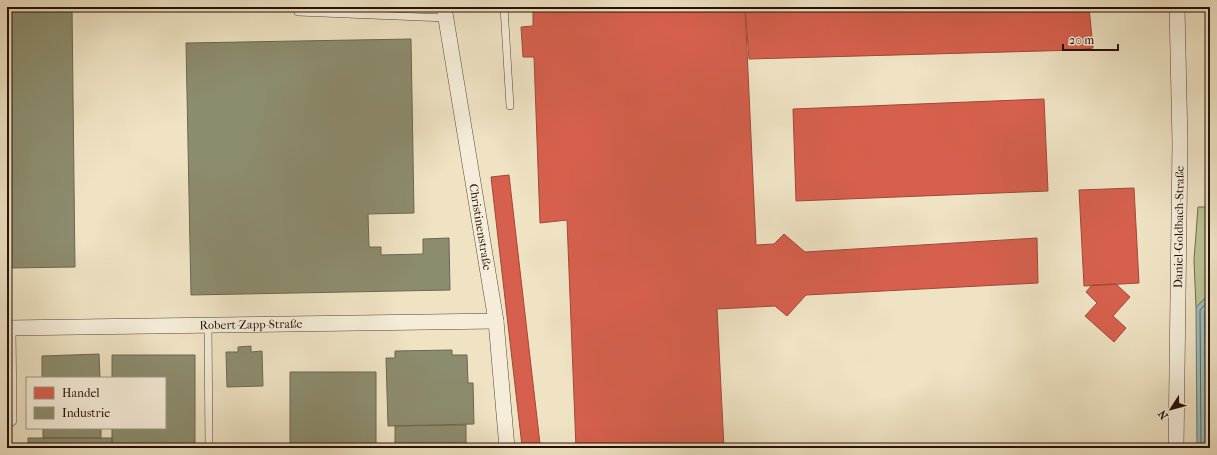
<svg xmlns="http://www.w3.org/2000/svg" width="1217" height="455" font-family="'IM FELL French Canon',serif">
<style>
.green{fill:#bac393;stroke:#6f6a4e}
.water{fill:#9abdb8;stroke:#6b7872}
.shops{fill:#d6604d;stroke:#a14838}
.industry{fill:#8c8c6e;stroke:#6d674f}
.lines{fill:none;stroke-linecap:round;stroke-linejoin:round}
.shore{stroke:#5f6660;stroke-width:1}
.lane-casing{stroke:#574537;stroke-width:8}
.street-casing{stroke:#574537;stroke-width:16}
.lane{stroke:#f5edd9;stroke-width:7}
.street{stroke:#f5edd9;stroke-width:15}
.labels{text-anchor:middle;stroke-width:4;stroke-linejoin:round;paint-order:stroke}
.street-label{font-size:12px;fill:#241008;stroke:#f5edd9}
</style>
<rect width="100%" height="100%" fill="#efe3c4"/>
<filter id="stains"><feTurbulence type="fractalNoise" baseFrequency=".005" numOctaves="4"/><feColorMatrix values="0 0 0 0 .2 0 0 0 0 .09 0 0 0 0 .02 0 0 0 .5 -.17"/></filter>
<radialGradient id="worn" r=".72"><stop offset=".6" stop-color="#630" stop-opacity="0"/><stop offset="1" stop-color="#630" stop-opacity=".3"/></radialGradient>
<path class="green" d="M1198,207H1210V294L1196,307L1194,260Z"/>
<path class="water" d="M1210,294V448H1197L1196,307Z"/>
<path class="shops" d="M533,7H745L756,245L774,244L784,234L805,252L1037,238L1038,283L806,295L787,316L775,306L717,309L724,448H576L567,220L540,223L534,57H523L521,27L533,26Z
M745,7H1089L1093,48L1078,50L749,59Z
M1044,99L1048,191L796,201L793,109Z
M509,175L540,444L522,446L491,177Z
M1134,188L1139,283L1084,286L1079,190Z
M1116,284L1130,297L1113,316L1126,328L1114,342L1085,316L1097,303L1086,292L1092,285Z"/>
<path class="industry" d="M7,7H72L75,267L7,268Z
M411,39L414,213L368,214L369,247H381V255L423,254V239L449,238L450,290L191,295L186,43Z
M251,346V352L262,351L263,386L227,387L226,352H238V347Z
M452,350V355H467L468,383H473L474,424L388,426L386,358H395V351Z
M99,354L100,378H42V356Z
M112,355H195V448H112V428H165V378H112Z
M290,372H376V448H290Z
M466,425V448H395V426Z
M43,428H101V438H43Z
M28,438H112V448H28Z"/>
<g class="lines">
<path class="shore" d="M1201,448L1200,310L1210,300
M1206,448L1205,312L1210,306"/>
<defs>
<path id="lane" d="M504,7L510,106
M298,12L446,18
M208,325L209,448
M7,424H9L13,421L12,328"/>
<g id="street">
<path id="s1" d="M444,7L496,321L507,448"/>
<path id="s2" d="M7,328L496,321"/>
<path id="s3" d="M1176,448L1180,143L1177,7"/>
</g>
</defs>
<use href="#lane" class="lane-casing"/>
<use href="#street" class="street-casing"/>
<use href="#lane" class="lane"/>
<use href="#street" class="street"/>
</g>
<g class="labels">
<g class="street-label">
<text dy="4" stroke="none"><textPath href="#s1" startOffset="223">Christinenstraße</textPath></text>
<text dy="4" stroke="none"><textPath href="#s3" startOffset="221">Daniel-Goldbach-Straße</textPath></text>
<text dy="4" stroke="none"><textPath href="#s2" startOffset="244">Robert-Zapp-Straße</textPath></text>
</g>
</g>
<rect width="1217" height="455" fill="none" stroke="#efe3c4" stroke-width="24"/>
<rect x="8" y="8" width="1201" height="439" fill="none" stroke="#241008" stroke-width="2"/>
<rect x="12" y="12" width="1193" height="431" fill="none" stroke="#241008"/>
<rect x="26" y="377" width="140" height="52" fill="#f5edd9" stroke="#a19585"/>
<rect x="34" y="387" width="20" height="12" fill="#d6604d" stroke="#a19585"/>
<text x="62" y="397" font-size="12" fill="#241008">Handel</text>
<rect x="34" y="407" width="20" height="12" fill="#8c8c6e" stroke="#a19585"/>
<text x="62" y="417" font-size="12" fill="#241008">Industrie</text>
<g transform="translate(1171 409) rotate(234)" stroke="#f5edd9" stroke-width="3" paint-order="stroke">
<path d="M0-3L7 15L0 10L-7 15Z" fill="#241008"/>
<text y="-6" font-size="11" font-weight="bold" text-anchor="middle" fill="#241008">N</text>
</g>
<path d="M1063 44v6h55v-6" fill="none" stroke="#241008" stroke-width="2"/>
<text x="1069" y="44" font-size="12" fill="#241008" stroke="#f5edd9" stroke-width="3" paint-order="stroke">20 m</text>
<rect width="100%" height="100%" filter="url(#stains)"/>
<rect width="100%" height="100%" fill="url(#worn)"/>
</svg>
